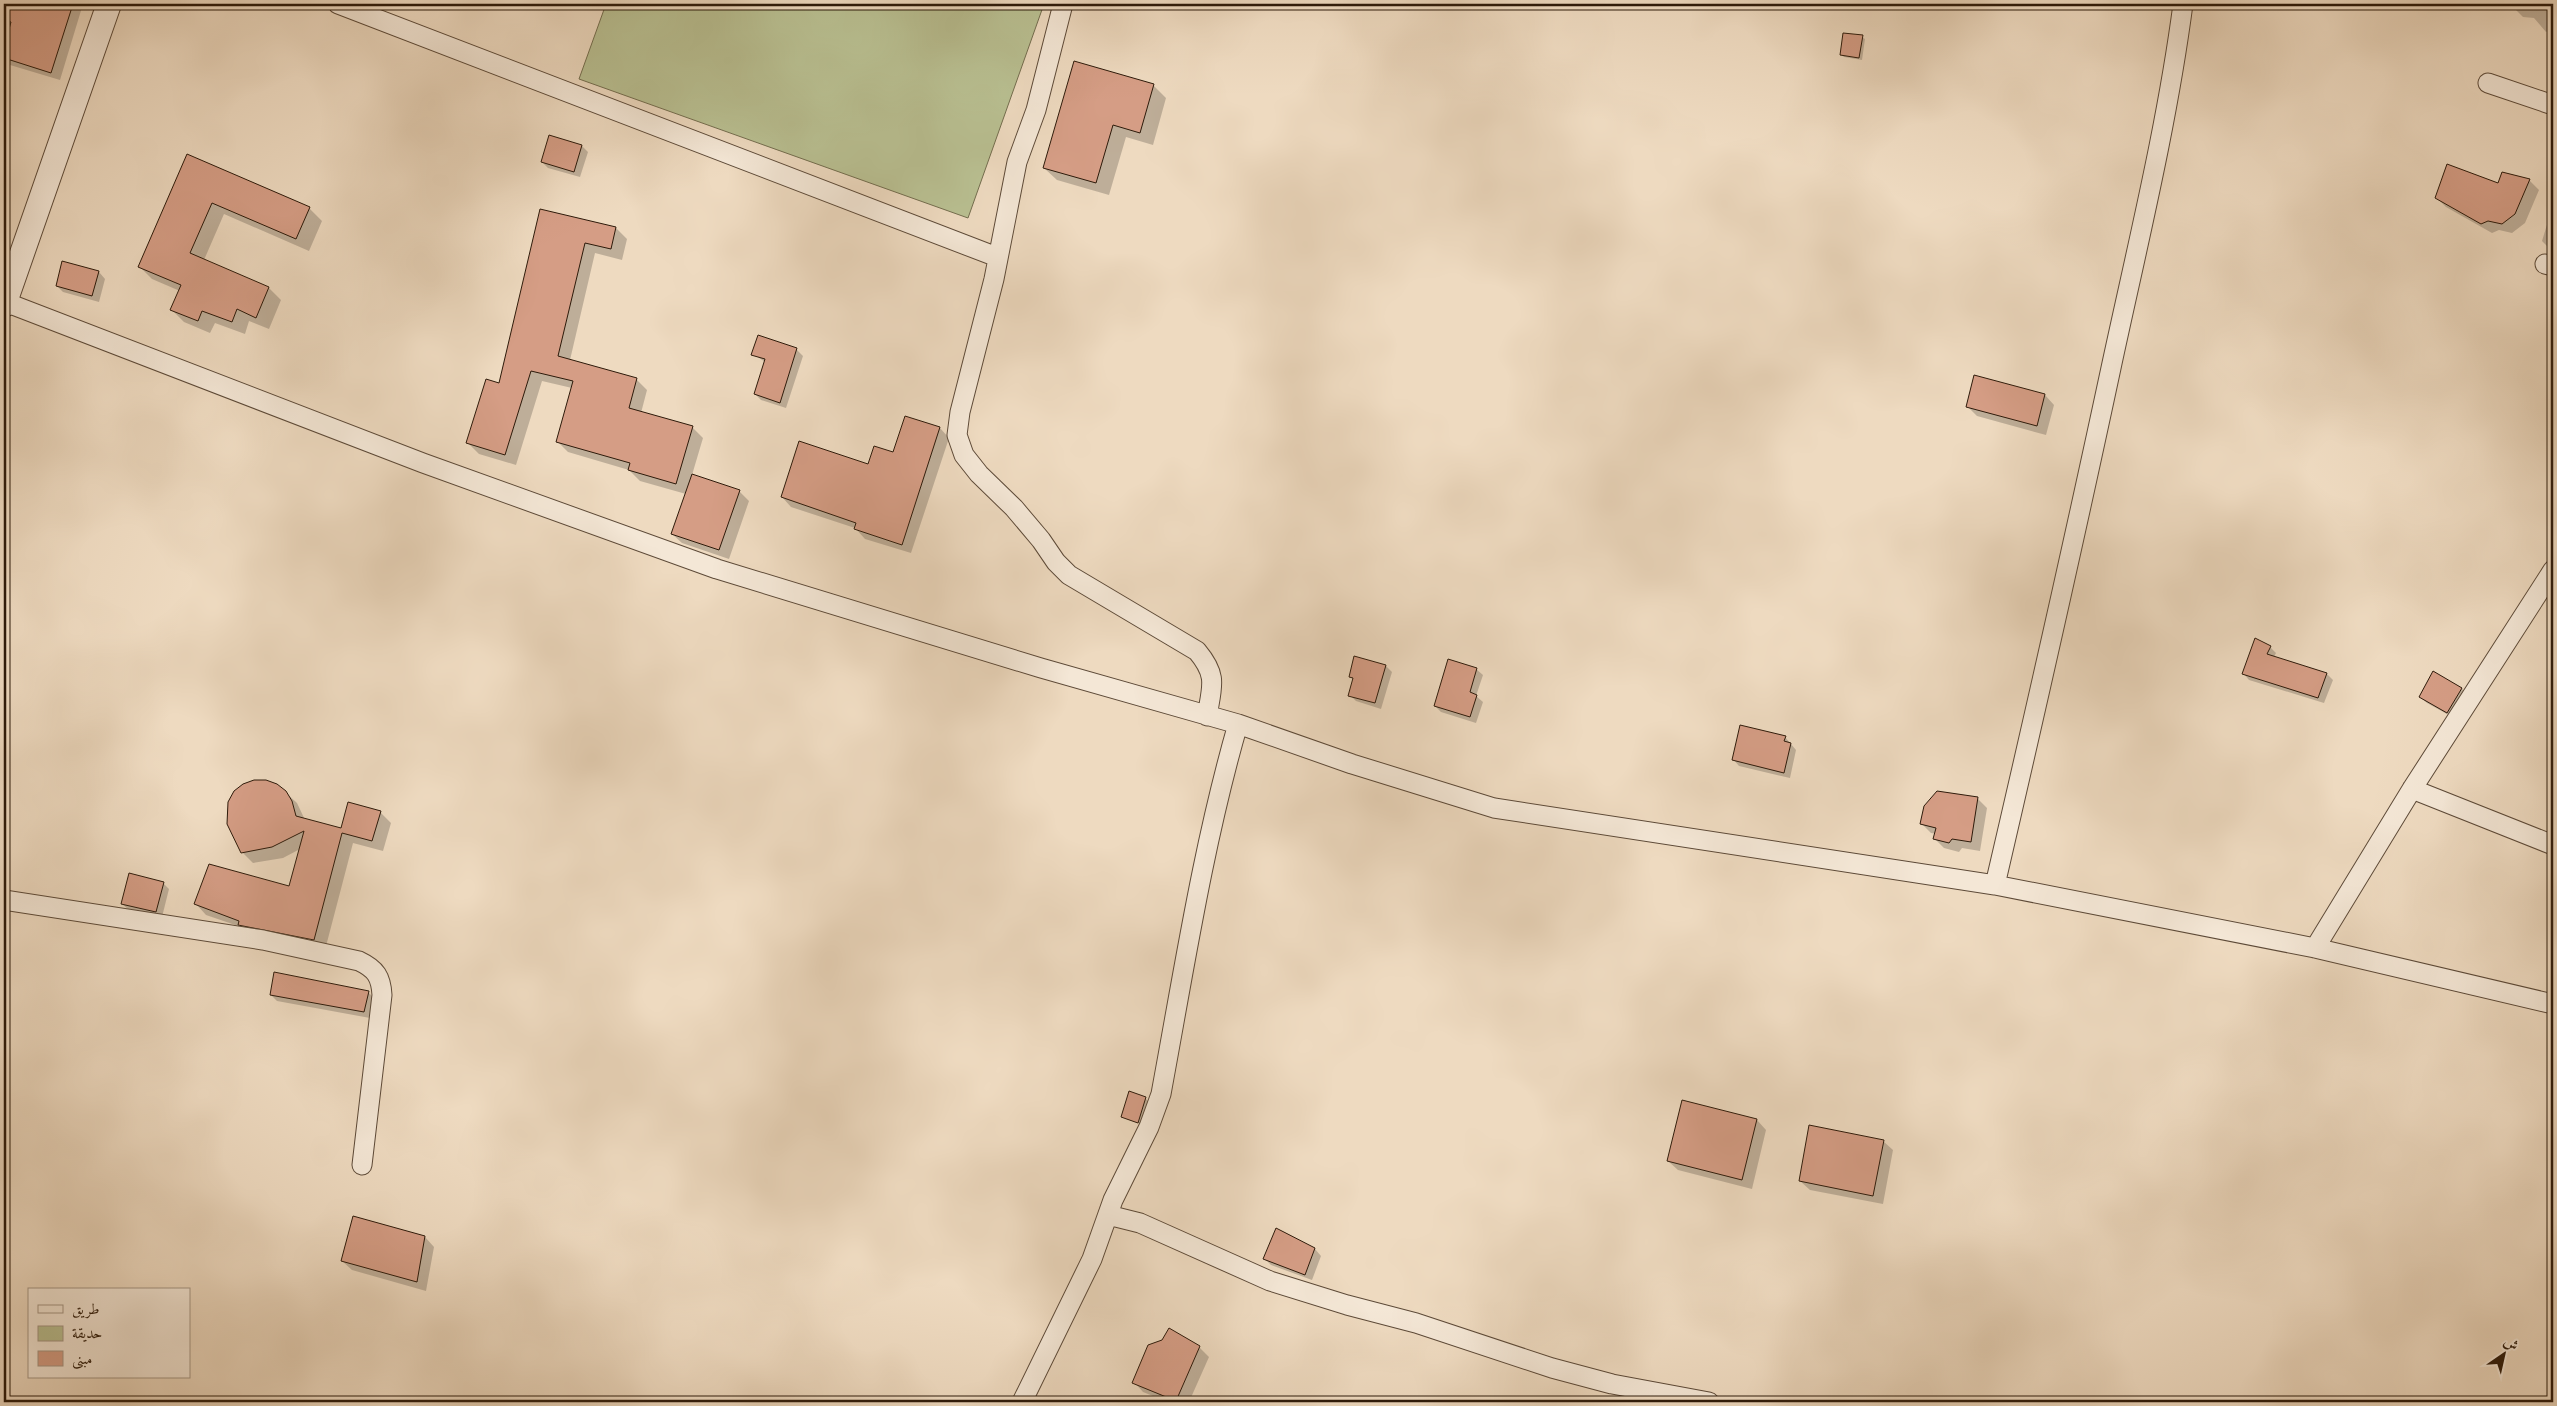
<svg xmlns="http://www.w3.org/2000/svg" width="2557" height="1406" font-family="'Old Standard TT',Amiri,serif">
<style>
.green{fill:#b9c092;stroke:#736d4e}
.shadow{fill:#0003}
.building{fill:#d59d85;stroke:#2d1a0a}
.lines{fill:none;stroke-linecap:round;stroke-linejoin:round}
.minor-casing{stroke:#5d4a38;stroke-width:21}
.tertiary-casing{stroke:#5d4a38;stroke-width:26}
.minor{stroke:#f4e7d6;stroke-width:19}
.tertiary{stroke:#f4e7d6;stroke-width:24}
</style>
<rect width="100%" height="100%" fill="#eedac0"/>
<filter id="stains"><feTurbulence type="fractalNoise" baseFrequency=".004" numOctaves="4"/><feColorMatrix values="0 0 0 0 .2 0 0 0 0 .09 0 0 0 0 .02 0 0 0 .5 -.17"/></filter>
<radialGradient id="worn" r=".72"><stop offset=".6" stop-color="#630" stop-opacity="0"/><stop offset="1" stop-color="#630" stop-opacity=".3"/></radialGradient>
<path class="green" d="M606,4H1044L968,218L579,79Z"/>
<path class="shadow" d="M8,4H83L60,80L10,65L4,58L11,27L4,20Z
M2516,4H2553V28L2546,32L2534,18L2523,17L2515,9Z
M1862,37L1865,39L1862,60L1844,57L1841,54Z
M1153,85L1166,98L1153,145L1126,137L1109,195L1057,180L1044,168Z
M582,146L588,152L580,177L548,168L542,162Z
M188,156L309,208L322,221L309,251L224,214L204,260L269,288L281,300L269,329L249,321L245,334L215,323L210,333L184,322L172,310L180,291L152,279L140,267Z
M2529,180L2539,190L2525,223L2512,233L2499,230L2492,233L2446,207L2437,198Z
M2553,205V252L2542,241Z
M541,210L616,228L627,239L622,260L595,253L570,360L636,379L647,390L641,413L692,427L703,438L692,475L739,491L749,501L729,559L682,543L672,534L686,494L640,481L629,470L568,452L557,441L572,388L542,381L516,465L479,454L468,443L500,384Z
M63,263L99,272L105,279L99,302L63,292L57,286Z
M796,349L803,356L786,408L761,400L755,394L765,362L753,354Z
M1975,377L2045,395L2054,405L2046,435L1977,416L1968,407Z
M940,428L949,438L911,553L865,539L855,528L791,507L782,497L869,466Z
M2270,647L2276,653L2274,657L2327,674L2333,680L2324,703L2249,680L2243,673Z
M1386,666L1392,672L1381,709L1356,701L1350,695L1354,680L1350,676Z
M1476,669L1483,675L1476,696L1483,702L1476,723L1441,712L1435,706Z
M2434,673L2462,689L2468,695L2454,718L2427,703L2420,697Z
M1785,737L1796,750L1790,778L1739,766L1733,759Z
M285,792L297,803L305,820L342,830L380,812L391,823L383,851L353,843L325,950L244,928L206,915L196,904L290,887L300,849L283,858L253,863L242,852L228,823L227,812L229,802Z
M1977,798L1987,808L1980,851L1962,848L1959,852L1944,848L1935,839L1936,834L1931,833L1921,823Z
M163,883L169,889L162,917L129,910L122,904Z
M368,992L374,998L370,1018L277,1001L271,995Z
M1145,1098L1148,1101L1140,1124L1122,1117Z
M1683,1102L1757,1120L1766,1130L1752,1189L1678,1170L1668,1161Z
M1883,1141L1893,1150L1883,1204L1810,1190L1800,1181Z
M1276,1229L1315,1249L1321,1256L1312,1280L1271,1265L1265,1259Z
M425,1237L434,1247L426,1291L352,1270L342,1261Z
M1163,1341L1199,1347L1209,1357L1189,1402H1168L1143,1392L1134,1382Z"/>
<path class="building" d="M7,4H73L51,73L4,58V47L11,22L4,20Z
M1843,33L1863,35L1859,58L1840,55Z
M1074,61L1154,84L1140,133L1113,125L1096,183L1043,168Z
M549,135L582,145L574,172L541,162Z
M187,154L310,207L296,239L212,203L190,253L269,287L256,318L237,309L232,322L202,311L198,321L170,310L181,285L138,267Z
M2447,164L2498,183L2502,172L2530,179L2515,214L2502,224L2488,221L2481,224L2435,198Z
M540,209L616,227L611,249L585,243L558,356L637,378L629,408L693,426L676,484L628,470L630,463L556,442L573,381L531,371L505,455L466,443L486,379L499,383Z
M62,261L99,271L92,296L56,286Z
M758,335L797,348L780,403L754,394L765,359L751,355Z
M1974,375L2045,394L2037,426L1966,407Z
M905,416L940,427L902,545L854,529L856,523L781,497L799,441L868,464L874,446L893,452Z
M692,474L740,490L719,550L671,534Z
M2255,638L2271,646L2267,654L2327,673L2318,698L2242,674Z
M1354,656L1386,665L1375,703L1348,696L1353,678L1349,677Z
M1448,659L1477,668L1470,692L1477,695L1470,717L1434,706Z
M2433,671L2462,688L2447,713L2419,697Z
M1740,725L1786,736L1784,741L1791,743L1784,773L1732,760Z
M254,780H266L277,784L286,791L292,801L296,816L341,828L348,802L381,811L372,841L342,833L314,940L238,925L239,921L194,904L209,864L289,886L304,831L272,847L241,853L227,824L228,802L234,791L243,784Z
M1937,791L1978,797L1971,842L1952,839L1949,843L1933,839L1936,828L1920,824L1924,806Z
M129,873L164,882L156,912L121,904Z
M274,972L369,991L364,1012L270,995Z
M1129,1091L1146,1097L1138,1123L1121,1117Z
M1682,1100L1757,1119L1742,1180L1667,1161Z
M1809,1125L1884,1140L1873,1196L1799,1181Z
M353,1216L425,1236L417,1282L341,1261Z
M1276,1228L1315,1248L1305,1275L1263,1259Z
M1169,1328L1200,1346L1176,1401L1132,1383L1148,1345L1162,1340Z"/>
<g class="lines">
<defs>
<path id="minor" d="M338,4L997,257
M1063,4L1036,110L1017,162L994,279L960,412L957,435L964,455L979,474L1014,508L1041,540L1056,562L1069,575L1197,651C1218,676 1212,686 1207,716
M2488,83L2553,105
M2545,264L2553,266
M5,302L423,463L717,569L1041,668L1238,724L1352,764L1494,808L1995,885L2315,948L2553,1004
M2412,789L2553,845
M1995,885C2035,713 2074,541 2111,368C2137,247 2167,126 2183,4
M4,900L263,940L359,961C376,969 381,977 382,995L362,1165
M2315,948L2412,789L2553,570
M1108,1215L1140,1223L1270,1281L1347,1305L1416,1323L1552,1368L1612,1384L1709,1402
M1022,1402L1092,1259L1113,1200L1149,1127L1161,1094C1184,970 1203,845 1238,724"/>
<path id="tertiary" d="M4,305L109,4"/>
</defs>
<use href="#minor" class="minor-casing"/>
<use href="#tertiary" class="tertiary-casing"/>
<use href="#minor" class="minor"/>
<use href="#tertiary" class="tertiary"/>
</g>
<rect width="2557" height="1406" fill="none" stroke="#eedac0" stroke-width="20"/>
<rect x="5" y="5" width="2547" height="1396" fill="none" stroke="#2d1a0a" stroke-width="2.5"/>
<rect x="10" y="10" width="2537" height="1386" fill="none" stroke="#2d1a0a"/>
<rect x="28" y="1288" width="162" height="90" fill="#f4e7d6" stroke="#a49584"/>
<rect x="38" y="1305" width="25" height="8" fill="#f4e7d6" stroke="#a49584"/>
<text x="72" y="1314" font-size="15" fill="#2d1a0a">طريق</text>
<rect x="38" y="1326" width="25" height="15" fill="#b9c092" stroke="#a49584"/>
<text x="72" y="1338" font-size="15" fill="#2d1a0a">حديقة</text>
<rect x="38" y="1351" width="25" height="15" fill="#d59d85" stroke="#a49584"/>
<text x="72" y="1364" font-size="15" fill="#2d1a0a">مبنى</text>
<g transform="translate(2504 1354) rotate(34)" stroke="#f4e7d6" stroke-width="4" paint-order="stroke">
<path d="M0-4L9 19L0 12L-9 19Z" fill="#2d1a0a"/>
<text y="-8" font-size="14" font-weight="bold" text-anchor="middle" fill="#2d1a0a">ش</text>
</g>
<rect width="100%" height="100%" filter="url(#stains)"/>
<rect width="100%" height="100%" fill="url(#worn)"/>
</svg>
